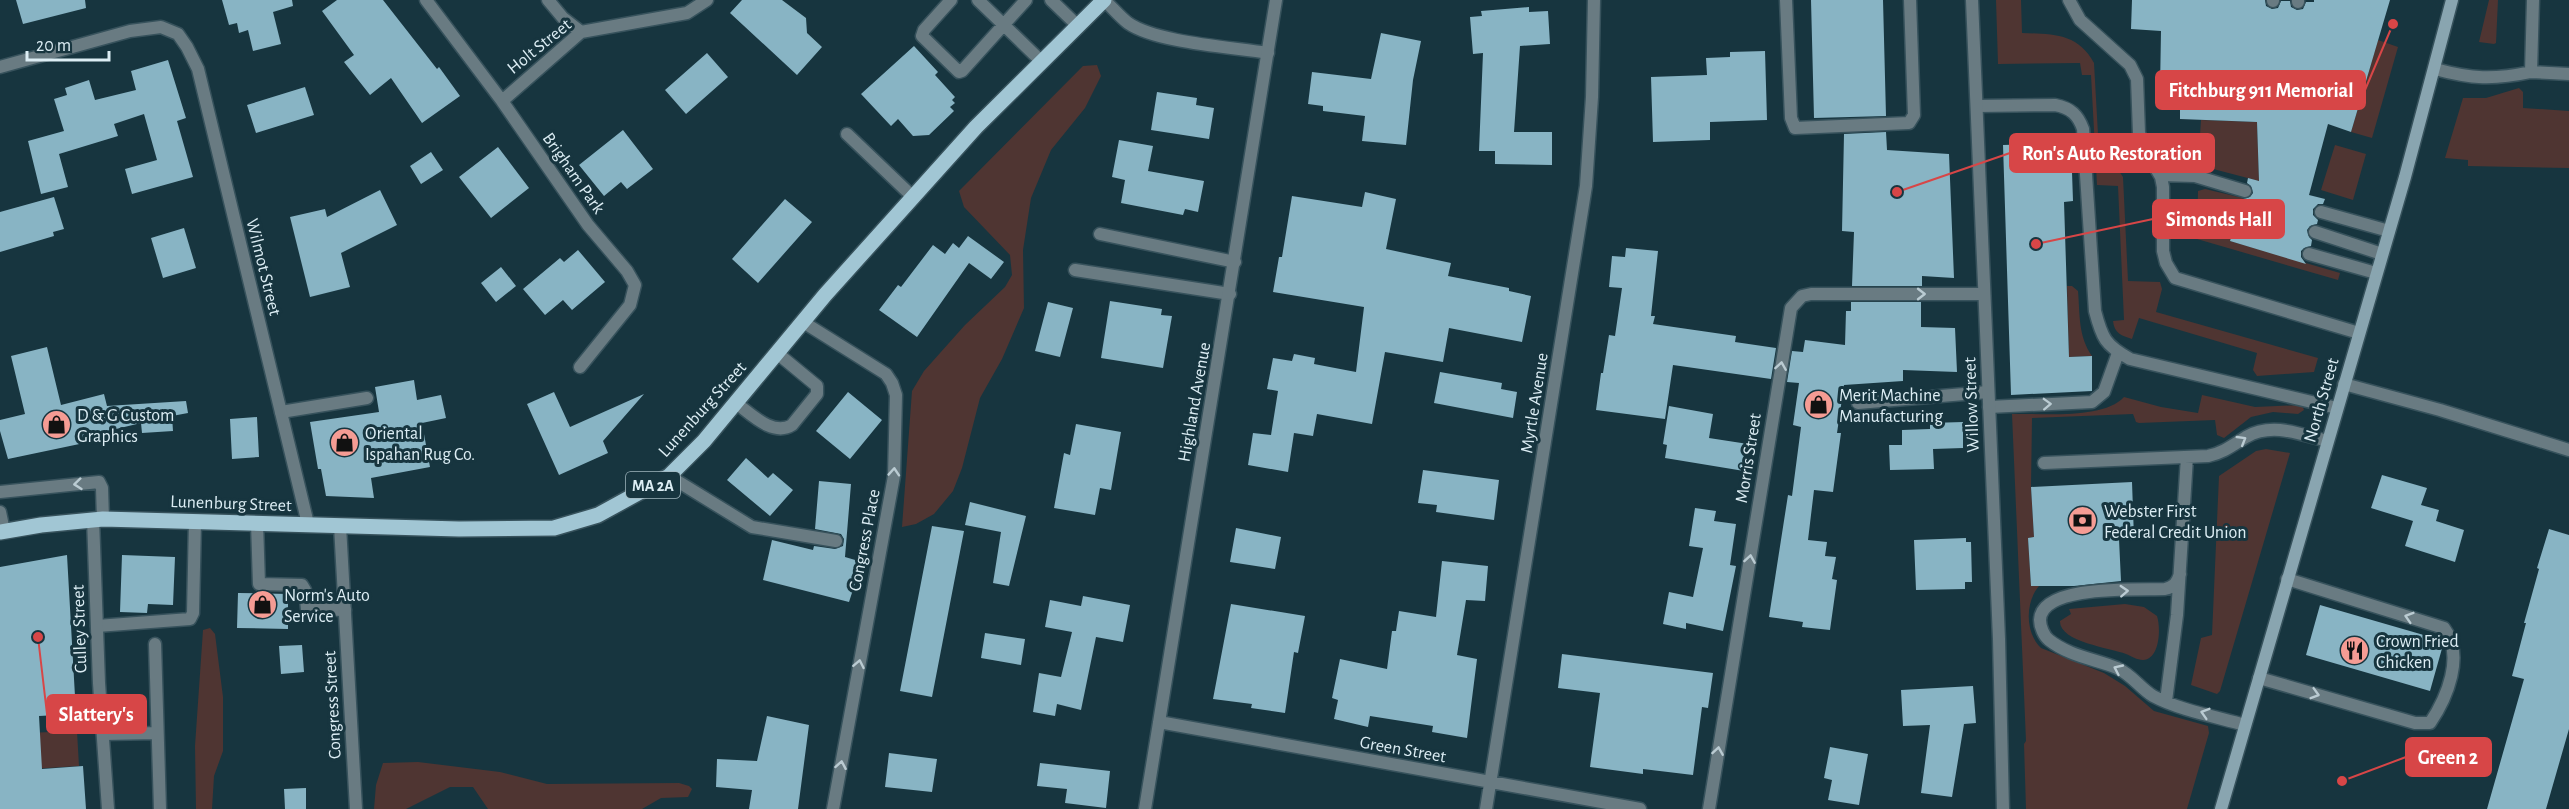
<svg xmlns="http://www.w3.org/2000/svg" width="2569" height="809" font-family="'Alegreya Sans',sans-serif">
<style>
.green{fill:#4f3532}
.building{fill:#88b4c4}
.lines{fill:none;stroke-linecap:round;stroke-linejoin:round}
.lane-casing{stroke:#37525c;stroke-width:15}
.street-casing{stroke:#37525c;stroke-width:15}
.secondary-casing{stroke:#37525c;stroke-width:15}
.primary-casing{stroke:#37525c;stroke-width:18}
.lane{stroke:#697b82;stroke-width:12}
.street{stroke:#697b82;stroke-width:12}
.secondary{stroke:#89a5b0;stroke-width:12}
.primary{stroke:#a1c6d4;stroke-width:15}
.oneway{stroke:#bacbd2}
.labels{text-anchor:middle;stroke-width:6;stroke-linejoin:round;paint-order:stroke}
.shield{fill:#17353f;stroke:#a1b6be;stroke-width:1.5}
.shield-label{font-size:16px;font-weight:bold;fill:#dcedf4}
.street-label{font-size:18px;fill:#dcedf4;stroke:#17353f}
.poi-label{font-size:18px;fill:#dcedf4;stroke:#17353f;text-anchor:start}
.leader{fill:none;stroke:#d74647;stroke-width:2}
.callout-dot{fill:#d74647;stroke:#17353f;stroke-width:2}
.callout{fill:#d74647;stroke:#d74647;stroke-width:2}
.callout-label{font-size:20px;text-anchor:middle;font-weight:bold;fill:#fff}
</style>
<rect width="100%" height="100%" fill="#17353f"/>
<path class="green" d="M1996,0H2021L2022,33C2052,34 2078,33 2094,63L2100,170L2119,171L2123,177L2128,281L2160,282L2162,289L2156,312L2318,358L2314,372L2257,376L2253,370L2257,353L2139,318L2132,339C2122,336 2114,333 2113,321L2124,320L2118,186L2097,185L2091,75H2082L2080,63L1998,64Z
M2489,0H2498L2496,43L2494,44L2479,42Z
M2378,40L2398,47L2372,138L2351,132Z
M1097,65L1101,76L1085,108L1051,150L1031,198L1023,250L1024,308L1002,359L980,398L962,468L953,491L934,514L916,524L902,527L912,391L924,371L965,325L1005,287L1012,275L1010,255L964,207L959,191L1083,66Z
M2519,88L2523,92V108L2569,111V168L2468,166V160L2445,158L2463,98H2486Z
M2201,120L2257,122L2259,181L2198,165Z
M2335,145L2366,154L2353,200L2321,190Z
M2205,189L2243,198L2230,241L2340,273L2338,280L2197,239L2198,191Z
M2067,286H2072L2078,291C2080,314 2078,336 2092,356L2069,357Z
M2202,395L2255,407L2302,405L2304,410L2298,414L2273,412L2251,417L2224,438L2217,435L2215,420L2139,423L2136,422L2133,414L2032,418L2031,487L2034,537L2028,538L2031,586H2039C2025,602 2025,633 2041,648L2104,673L2125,686L2154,711L2208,726L2209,733L2187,809H2026L2024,744L2026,741L2012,414C2041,413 2103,420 2124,397L2161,407L2198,413Z
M2266,449L2290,453L2220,691L2217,694L2191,685L2201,638L2212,635L2219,476L2256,451Z
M2125,604L2144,607L2157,616C2161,628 2160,659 2143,660C2137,660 2131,656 2126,654C2110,648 2059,642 2060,621L2071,614L2069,609Z
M210,628L215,634L223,697V751L214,776L212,809H196L195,746L203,630Z
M77,731L79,766L0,771V734Z
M418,762L500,772L547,784L679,783L689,786L692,789L688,797L661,798L642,809H488L473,787H450L406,809H374L376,785L383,763Z"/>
<path class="building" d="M16,0H85L86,8L23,24Z
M222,0H292L293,6L273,12L281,44L253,51L248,30L239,33L237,23L229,25Z
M337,0H383L437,69L439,67L460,96L422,123L391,78L370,95L344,62L354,55L322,11Z
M742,0H782L806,18L807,33L822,47L797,75L730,13Z
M1811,0H1883L1886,116L1814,118Z
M2132,0H2265L2266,6L2272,9L2278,8L2281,1H2290L2291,7L2297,10L2303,9L2306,2H2314V0H2390L2351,132L2328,124L2309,195L2325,199L2323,204H2318L2313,209V215L2318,220L2317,224L2310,226L2307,230L2309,237L2312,240L2311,246L2304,248L2301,251V257L2306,264L2230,241L2243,199L2250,197L2253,193L2251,186L2247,183L2248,178L2259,181L2257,122L2180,119V91L2160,89L2161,31L2131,29Z
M1529,7V12L1548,11L1550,44L1520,46L1514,132H1552V165L1495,164V151H1479L1483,53L1473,54L1470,17L1482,16L1481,11Z
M1381,33L1421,41L1413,80L1406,145L1362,141L1365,116L1323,111V106L1308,104L1312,72L1371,79Z
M914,46L938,72L935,75L955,97L952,100L955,103L950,107L954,111L929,135L913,136L898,119L891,126L861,94Z
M1765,51L1767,120L1710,122V140L1653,142L1651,77L1707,75L1706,58L1730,57V52Z
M707,53L728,77L686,114L665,90Z
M168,60L186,118L177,121L193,177L132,194L125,169L157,160L144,114L114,124L118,136L59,154L68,187L41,194L28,141L64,131L54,99L67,95L65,88L89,80L95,100L136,90L131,71Z
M305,87L314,115L256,133L247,105Z
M1157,92L1197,98L1196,105L1214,108L1209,139L1151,130Z
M623,130L653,169L627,189L621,182L604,196L579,165Z
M1886,132L1887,150L1949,154L1954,278L1922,276V286H1852L1854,232L1842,231L1844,134Z
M1119,140L1153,146L1148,171L1204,181L1198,212L1185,209L1183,215L1121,203L1125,180L1112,177Z
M2071,143L2073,201L2064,202L2069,357L2092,356V391L2011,395L2003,145Z
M498,147L529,188L491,218L459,177Z
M431,152L443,170L421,184L410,166Z
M380,190L397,225L341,253L350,287L310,297L290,217L325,209L327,217Z
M1365,192L1396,199L1386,249L1451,263L1448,276L1509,288V291L1531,296L1522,342L1449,328L1443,362L1385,352L1372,424L1317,414L1313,436L1294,433L1288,472L1248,465L1253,433L1271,435L1278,391L1267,389L1273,358L1292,361L1294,354L1315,358L1314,364L1356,372L1364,307L1273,292L1279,257H1282L1292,196L1362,207Z
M54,197L64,229L53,232L54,236L0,252V212Z
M785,199L812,222L758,283L732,259Z
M184,228L196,268L163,278L151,238Z
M968,236L1004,262L991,279L969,263L917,337L879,310L898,285L901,287L933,245L945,254L953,243L959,248Z
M1626,248L1658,251L1651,316H1655L1653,324L1736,336L1735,342L1776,348L1771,379L1673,365L1665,419L1596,410L1601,373H1603L1609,335L1615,336L1622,288L1609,287L1612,256L1625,257Z
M578,250L605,282L572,310L563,300L545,315L523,289L560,258L564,262Z
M501,267L516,286L496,302L481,283Z
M1110,301L1162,309L1161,315L1172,316L1163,368L1101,358Z
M1048,302L1073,308L1060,357L1035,351Z
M1851,302H1921V327L1955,328L1957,372L1903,370V381L1844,385L1837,433H1841L1833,492L1814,490L1808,540L1827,542L1825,556L1836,557L1832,579L1837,580L1830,630L1802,627L1803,622L1769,617L1788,495L1792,496L1801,427L1793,425L1799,383L1787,382L1792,351L1803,352L1805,340L1845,345L1846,311H1851Z
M47,347L61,405L104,394L107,406L186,401L188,413L172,416L173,431L142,433L141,423L87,436L89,442L8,459L0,431V420L25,414L11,356Z
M1440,372L1502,383L1501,389L1517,392L1513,418L1434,403Z
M414,380L417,400L441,395L446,418L422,423L430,467L371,478L374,498L326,496L321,469H318L310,422L379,412L375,387Z
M554,392L570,427L644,394L603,441L608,453L559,475L527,404Z
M848,392L882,420L850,459L816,431Z
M1669,406L1713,414L1709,438L1748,444L1744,471L1665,458L1667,445L1663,444Z
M257,417L259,457L232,459L230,419Z
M1963,422V448L1933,449L1934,469L1890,470L1889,445H1902V430L1930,429V423Z
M1076,424L1121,432L1111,490L1100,488L1095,515L1054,508L1064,453L1070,455Z
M746,458L768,478L773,473L793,490L770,516L727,480Z
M1423,470L1499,480L1494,520L1436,512L1437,505L1418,503Z
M2382,475L2427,488L2421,505L2439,510L2436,521L2464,530L2455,562L2405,546L2413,521L2371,508Z
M819,481L851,484L845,557L862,562L849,602L763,580L772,540L813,550L814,546L835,549L843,546L844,539L841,534L815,529Z
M2132,482L2134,538L2119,539L2121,581L2074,586H2031L2028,538L2034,537L2031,487Z
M970,502L1026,516L1009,586L993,583L1001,532L965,525Z
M1695,508L1716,511L1714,521L1736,524L1730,565L1736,566L1723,631L1686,623V629L1663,624L1669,592L1693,597L1703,548L1689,546Z
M932,526L964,531L932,697L900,691Z
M1236,528L1281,537L1275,569L1230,562Z
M2549,529L2569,535V729L2546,809H2487L2524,679L2512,676L2526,623H2524L2539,569L2537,568Z
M1966,538V542H1971L1972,582H1965V589L1916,590L1914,540Z
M67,555L76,714L39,716L42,769L83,766L86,809H0V567Z
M122,555L175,557L173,605L148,604L147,613L120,612Z
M1442,561L1488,566L1485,601L1466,600L1457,655L1477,659L1467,738L1432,732L1433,726L1370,716L1368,727L1334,719L1338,700L1332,698L1340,659L1387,669L1392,631H1396L1399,611L1436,617Z
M238,593L288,594V629L237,628Z
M1083,596L1130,605L1123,642L1096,637L1081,710L1057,704L1055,716L1033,712L1039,673L1061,677L1072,632L1045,627L1050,600L1081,606Z
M1231,604L1305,616L1298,653L1294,652L1285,713L1251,708L1252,704L1213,699Z
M2320,605L2441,640L2443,645L2430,691L2306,655Z
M985,633L1025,639L1021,665L981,658Z
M302,645L304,672L281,674L279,646Z
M1562,654L1713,673L1708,708L1702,707L1693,775L1643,769V774L1590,767L1600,693L1558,688Z
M1973,686L1976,723L1964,724L1952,797L1921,793L1930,725L1903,726L1901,690Z
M767,716L809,725L798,809H749L752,790L716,787L717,759L757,761Z
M1830,747L1868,754L1859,805L1828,800L1832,780L1824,778Z
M889,753L937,759L932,792L885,787Z
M1040,763L1110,771L1106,808L1065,803L1067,789L1037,786Z
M306,788V809H285L284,789Z"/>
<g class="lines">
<defs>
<path id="lane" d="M951,0L924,30L922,36L959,72L962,71L1026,0
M978,0L1042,62
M1051,0L1078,26
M1104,0C1112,7 1119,16 1128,23C1157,43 1231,47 1268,53
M1786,0L1791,118L1795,128L1909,123L1914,115L1910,0
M2069,0L2080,20L2130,65L2137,79L2139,133L2145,150L2161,177L2163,187V251L2166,263L2175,278L2359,333
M2273,1V0
M2298,2V0
M2435,69C2472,79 2493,80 2531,72L2533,0
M2531,72L2569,74
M1977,106L2055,105C2071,108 2078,115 2083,129L2095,311C2102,338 2105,345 2130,359L2337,408
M847,134L913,197
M2160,175L2195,176L2245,191
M2321,212L2389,231
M2315,232L2382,254
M1100,234L1235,262
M2309,254L2376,273
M1075,270L1230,294
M2344,384L2440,410L2569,450
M736,403C751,414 773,437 792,425L817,394V386L777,353
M1858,403L1988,392
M1989,407L2092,402L2104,392L2118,353
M281,412L367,398
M2044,463L2208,456C2223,453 2233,445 2246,437C2272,422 2300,434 2327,441
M0,492L99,482L102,488L103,519
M257,523L259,584L302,585L305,590L307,609L345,610
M2180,574C2177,583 2174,587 2165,589C2139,590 2041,584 2040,620C2040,627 2044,636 2049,640C2069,656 2095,659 2117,668C2132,675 2140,688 2153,696C2179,710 2217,717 2245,725
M97,626L190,619L193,613L195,521
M155,644L160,809
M2259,678L2415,723H2430C2447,698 2465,655 2444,628L2287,579
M2166,701L2177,615L2187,457
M103,734L157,733"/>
<path id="street" d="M426,0L502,101L588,225L627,271L635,285L630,305L580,367
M548,0L563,18L581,32
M1972,0L1999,639L2003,809
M0,67L130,31L161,27L178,34L187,47L198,69L308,524
M502,101L581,32L687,13L707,0
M803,322L886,374L892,383L896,395L894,476L833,809
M669,476L752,527L836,541
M0,512L4,531
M93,519L99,683L108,809
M340,526L356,809
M1159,722L1640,809
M1145,809L1276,0
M1486,809L1586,186L1592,97L1594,0
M1709,809L1791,308L1802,296L1811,294H1984"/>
<path id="secondary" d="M2221,809L2405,177L2452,0"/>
<path id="primary" d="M0,532L41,525L103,519L459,529L554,528L598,515L669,476L704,441L825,295L976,127L1104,0"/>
</defs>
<use href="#lane" class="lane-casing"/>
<use href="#street" class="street-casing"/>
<use href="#secondary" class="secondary-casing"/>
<use href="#primary" class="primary-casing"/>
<use href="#lane" class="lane"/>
<use href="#street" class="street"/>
<use href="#secondary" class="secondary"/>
<use href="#primary" class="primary"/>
</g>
<defs><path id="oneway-chevron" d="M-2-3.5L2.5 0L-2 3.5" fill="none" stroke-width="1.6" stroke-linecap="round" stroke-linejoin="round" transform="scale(1.5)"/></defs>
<g class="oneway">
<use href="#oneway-chevron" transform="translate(1921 294)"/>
<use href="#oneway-chevron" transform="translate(1781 366) rotate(-81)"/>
<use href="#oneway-chevron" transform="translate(2047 404) rotate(-2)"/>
<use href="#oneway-chevron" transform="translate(2242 440) rotate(-31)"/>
<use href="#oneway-chevron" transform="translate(894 472) rotate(-86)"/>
<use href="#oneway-chevron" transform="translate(78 484) rotate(174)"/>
<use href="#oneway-chevron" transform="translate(1750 559) rotate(-81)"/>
<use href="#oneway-chevron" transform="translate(2124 591) rotate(-3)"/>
<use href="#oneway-chevron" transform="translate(2409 617) rotate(-163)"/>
<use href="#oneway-chevron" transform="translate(859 664) rotate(-79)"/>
<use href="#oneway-chevron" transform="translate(2118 669) rotate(-155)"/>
<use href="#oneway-chevron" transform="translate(2315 694) rotate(16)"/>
<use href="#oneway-chevron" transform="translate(2205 713) rotate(-163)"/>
<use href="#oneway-chevron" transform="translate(1718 751) rotate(-81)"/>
<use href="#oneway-chevron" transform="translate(841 765) rotate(-80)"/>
</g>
<defs>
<symbol id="shop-disc" viewBox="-11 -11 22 22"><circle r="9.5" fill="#f59c94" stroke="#17353f"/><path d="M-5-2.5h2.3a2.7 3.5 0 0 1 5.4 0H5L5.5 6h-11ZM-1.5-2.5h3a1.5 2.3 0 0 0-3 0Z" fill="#111"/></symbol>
<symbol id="bank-disc" viewBox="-11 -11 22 22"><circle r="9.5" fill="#f59c94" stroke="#17353f"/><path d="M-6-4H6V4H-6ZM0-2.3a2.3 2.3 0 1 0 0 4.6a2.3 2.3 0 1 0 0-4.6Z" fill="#111"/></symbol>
<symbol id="restaurant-disc" viewBox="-11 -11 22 22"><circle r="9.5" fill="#f59c94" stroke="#17353f"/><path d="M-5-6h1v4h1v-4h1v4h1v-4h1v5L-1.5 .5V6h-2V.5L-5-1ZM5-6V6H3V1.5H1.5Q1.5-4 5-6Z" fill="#111"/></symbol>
</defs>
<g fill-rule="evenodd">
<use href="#shop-disc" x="1802" y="388" width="33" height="33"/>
<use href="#shop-disc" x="40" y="408" width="33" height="33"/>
<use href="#shop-disc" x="328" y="426" width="33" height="33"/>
<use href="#bank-disc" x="2066" y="504" width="33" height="33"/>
<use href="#shop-disc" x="246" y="588" width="33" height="33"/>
<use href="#restaurant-disc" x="2338" y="634" width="33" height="33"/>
</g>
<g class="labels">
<rect class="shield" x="626" y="472" width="54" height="26" rx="4.5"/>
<g class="shield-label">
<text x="653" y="491">MA 2A</text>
</g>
<g class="street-label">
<text transform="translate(539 46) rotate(-39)" y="6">Holt Street</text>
<text transform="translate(574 173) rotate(55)" y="6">Brigham Park</text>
<text transform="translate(264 267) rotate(76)" y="6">Wilmot Street</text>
<text transform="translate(2321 400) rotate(-74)" y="6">North Street</text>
<text transform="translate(1194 402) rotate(-80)" y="6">Highland Avenue</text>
<text transform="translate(1534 403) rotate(-81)" y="6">Myrtle Avenue</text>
<text transform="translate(1971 405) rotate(-92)" y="6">Willow Street</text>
<text transform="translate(702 409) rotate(-48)" y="6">Lunenburg Street</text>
<text transform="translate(1748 458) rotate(-81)" y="6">Morris Street</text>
<text transform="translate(231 503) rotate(2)" y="6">Lunenburg Street</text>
<text transform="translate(864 540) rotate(-79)" y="6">Congress Place</text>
<text transform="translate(79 629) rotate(-92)" y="6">Culley Street</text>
<text transform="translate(332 705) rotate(-93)" y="6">Congress Street</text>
<text transform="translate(1403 749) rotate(10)" y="6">Green Street</text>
</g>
<g class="poi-label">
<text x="1839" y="401">Merit Machine<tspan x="1839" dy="21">Manufacturing</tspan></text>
<text x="77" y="421">D &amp; G Custom<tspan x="77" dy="21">Graphics</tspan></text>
<text x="365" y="439">Oriental<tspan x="365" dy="21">Ispahan Rug Co.</tspan></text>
<text x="2104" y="517">Webster First<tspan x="2104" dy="21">Federal Credit Union</tspan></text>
<text x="284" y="601">Norm's Auto<tspan x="284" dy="21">Service</tspan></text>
<text x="2376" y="647">Crown Fried<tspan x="2376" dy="21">Chicken</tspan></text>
</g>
</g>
<path class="leader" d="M2393 24L2365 90M1897 192L2010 153M2036 244L2153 219M38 637L47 714M2342 781L2406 757"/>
<g class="callout-dot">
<circle cx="2393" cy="24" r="6"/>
<circle cx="1897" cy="192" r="6"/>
<circle cx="2036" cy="244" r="6"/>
<circle cx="38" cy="637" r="6"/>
<circle cx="2342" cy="781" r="6"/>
</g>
<g class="callout">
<rect x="2156" y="71" width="209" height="38" rx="6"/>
<rect x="2010" y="134" width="204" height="38" rx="6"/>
<rect x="2153" y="200" width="131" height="38" rx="6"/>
<rect x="47" y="695" width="99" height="38" rx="6"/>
<rect x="2406" y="738" width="85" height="38" rx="6"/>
</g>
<g class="callout-label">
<text x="2261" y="97">Fitchburg 911 Memorial</text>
<text x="2112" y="160">Ron's Auto Restoration</text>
<text x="2219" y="226">Simonds Hall</text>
<text x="96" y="721">Slattery's</text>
<text x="2448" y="764">Green 2</text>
</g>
<path d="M27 51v9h82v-9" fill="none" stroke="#dcedf4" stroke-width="3"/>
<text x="36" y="51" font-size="18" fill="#dcedf4" stroke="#17353f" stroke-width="4.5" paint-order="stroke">20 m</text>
</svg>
